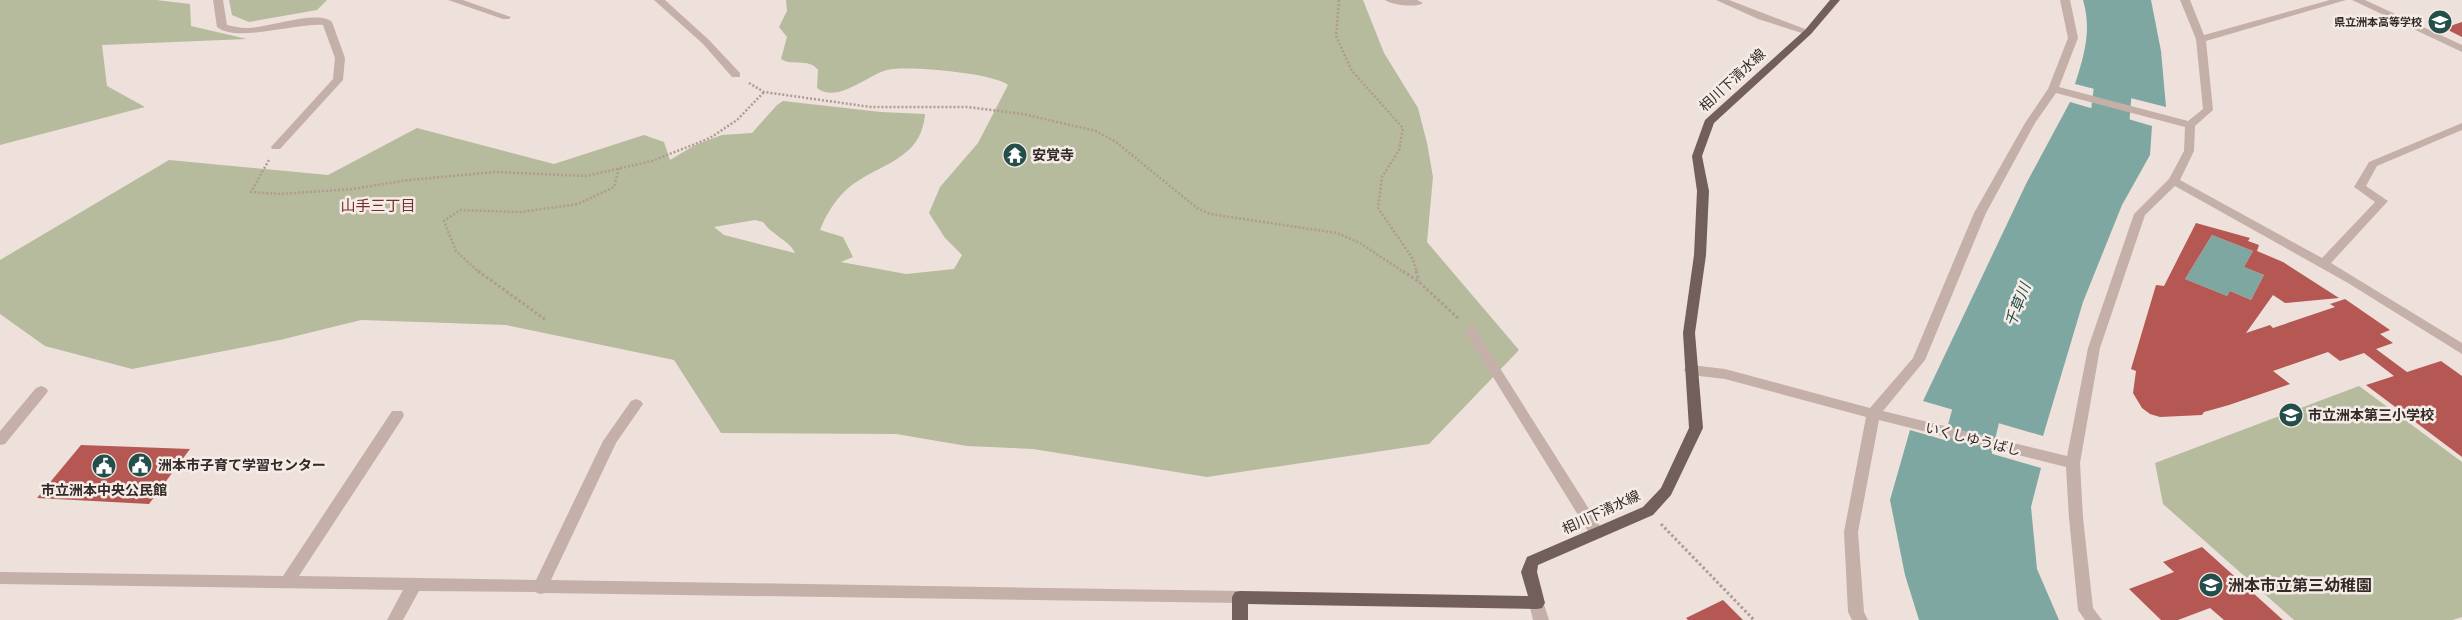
<svg xmlns="http://www.w3.org/2000/svg" width="2462" height="620" font-family="'Asap Condensed','Noto Sans JP',sans-serif">
<style>
.green{fill:#b6bb9d;fill-rule:evenodd}
.water{fill:#7ea7a1}
.lines{fill:none;stroke-linecap:round;stroke-linejoin:round}
.river{fill:#7ea7a1;fill-rule:evenodd}
.building{fill:#b55752;fill-rule:evenodd}
.path-far1{stroke:#b09a93;stroke-width:2.5;stroke-dasharray:2 2;stroke-linecap:butt}
.path{stroke:#b09a93;stroke-width:3;stroke-dasharray:2.5 2.5;stroke-linecap:butt}
.minor{fill:#c4b0a9;fill-rule:evenodd}
.major{fill:#725e5b;fill-rule:evenodd}
.labels{text-anchor:middle;stroke-width:5;stroke-linejoin:round;paint-order:stroke}
.far-poi-label{font-size:11px;font-weight:bold;fill:#322928;stroke:#f6ece7;text-anchor:end}
.street-label{font-size:14px;fill:#322928;stroke:#f6ece7}
.poi-label{font-size:14px;font-weight:bold;fill:#322928;stroke:#f6ece7;text-anchor:start}
.neighbourhood-label{font-size:15px;fill:#762f2c;stroke:#f6ece7}
.water-label{font-size:15px;font-style:italic;fill:#234e49;stroke:#f6ece7}
.near-poi-label{font-size:16px;font-weight:bold;fill:#322928;stroke:#f6ece7;text-anchor:start}
</style>
<rect width="100%" height="100%" fill="#eee1db"/>
<path class="green" d="M0,0H156L190,4L191,26L247,39L102,45L107,86L145,107L0,145Z
M229,0H327L317,10L249,22L232,15Z
M786,0H1363L1384,53L1418,108L1427,143L1433,177L1427,242L1519,350L1429,444L1207,477L1033,449L967,446L896,434L721,433L674,360L506,325L361,320L280,340L132,369L45,346L0,314V260L169,160L328,175L417,128L554,164L644,135L664,142L670,160L695,145L722,135L752,133L777,105L783,101L881,112L925,114C921,163 875,163 845,191C833,203 826,215 820,230L843,237L853,257L841,262L906,274L954,269L962,255L945,238L929,213L940,187L978,143L1008,85C994,73 906,65 887,70C867,75 838,104 817,88L818,70C808,57 792,67 781,59L787,37L779,27L787,11ZM755,220L763,222C772,235 790,241 795,253L724,235L714,227Z
M2359,386L2462,462V617L2452,620H2294L2163,504L2155,463Z"/>
<path class="water" d="M2083,0H2151L2161,51L2166,107L2075,84C2084,56 2092,30 2083,0Z
M2070,102L2152,126L2150,155L2122,205L2083,302L2043,436L1923,401L2026,184Z
M2212,235L2253,251L2244,267L2264,275L2251,300L2230,291L2227,296L2185,279Z
M1910,430L2041,468L2031,507L2037,569L2059,620H1919L1905,575L1890,500Z"/>
<g class="lines">
<path class="river" d="M2099,0H2135L2136,37L2129,127L2096,178L2081,181L2066,178L2060,169L2089,127L2100,37Z
M1998,341L2015,346L2022,358L2002,410L1975,525L1994,620H1936L1921,525L1952,410L1981,346Z"/>
</g>
<path class="building" d="M2462,22V37L2444,28Z
M2196,223L2250,238L2248,241L2259,245L2257,251L2283,262L2339,298L2285,303L2273,295L2246,333L2270,325L2273,328L2335,307L2330,304L2345,299L2390,330L2380,334L2393,343L2376,349L2407,372L2441,361L2462,376V457L2366,385L2394,376L2364,353L2340,361L2328,352L2273,371L2290,384L2229,405L2204,412L2202,415L2160,417L2150,414L2142,408L2133,393L2136,371L2131,369L2156,285L2164,286ZM2212,235L2253,251L2244,267L2264,275L2251,300L2230,291L2227,296L2185,279Z
M81,445L190,449L149,504L37,498Z
M2202,547L2283,620H2224L2210,608L2178,620H2161L2129,589L2174,572L2163,562Z
M1723,600L1743,620H1688L1686,618Z"/>
<g class="lines">
<path class="path-far1" d="M1339,0L1336,36L1352,71L1403,128L1399,150L1382,177L1378,208L1413,259L1417,273
M749,83L764,92L871,107H967L1023,114L1096,131L1116,142L1197,208L1210,214L1337,233L1360,243L1405,273
M269,160L251,192L280,194L353,189L408,180L496,172L586,176L652,161L710,138L737,120L764,92
M480,273L456,251L444,221L460,210L521,212L578,204L614,187L619,168"/>
<path class="path" d="M478,271L546,320
M1403,271L1419,282L1459,319
M1416,271L1419,281
M1661,524L1754,620"/>
<path class="minor" d="M213,0H223L227,25C233,26 240,28 246,28C266,29 317,9 332,22L345,58L343,80L280,149H272L271,147L333,79L335,58L323,25C297,23 236,43 217,27Z
M448,0H463L511,17L509,19H503Z
M654,0H665L709,40L740,73V77H732L703,44Z
M1385,0H1417L1423,3C1416,8 1392,5 1385,0Z
M1716,0H1729L1813,32L1808,35L1758,19Z
M2060,0H2070L2078,38L2059,87L2188,121L2203,109L2196,39L2180,0H2190L2204,35L2330,0H2346L2206,41L2213,110L2195,126L2194,151L2180,180L2322,258L2375,202L2354,187L2369,162L2462,123V130L2377,166L2366,186L2388,201L2331,263L2462,343V354L2348,283L2175,186L2145,215L2100,348L2080,463L2083,518L2093,608L2102,620H2085L2078,610L2069,518L2066,467L1879,420L1858,532L1864,612L1868,620H1852L1848,612L1844,532L1866,417L1725,379L1691,375L1686,373L1684,370L1686,367L1691,365L1725,369L1870,408L1913,358L1974,213L2025,123L2048,89L2068,38ZM2056,93L2185,127L2184,151L2169,179L2134,214L2088,348L2067,456L1883,411L1925,360L1986,213L2035,123Z
M2352,0H2365L2462,45V52Z
M1470,326L1474,327L1601,528L1603,532L1601,536L1596,538L1591,536L1464,330Z
M41,386L46,388L48,391L46,394L5,444L0,445V431L36,388Z
M636,399L641,401L643,404L616,443L551,580L1240,591L1245,592L1248,597L1245,602L1240,603L545,593L540,594L535,592L419,591L403,620H387L403,590L0,584V572L283,576L392,411H402L404,415L402,419L299,576L536,580L603,441L631,401Z
M1537,597L1542,598L1549,620H1533L1529,603L1532,598Z"/>
<path class="major" d="M1830,0H1840L1811,34L1714,123L1702,156L1709,191L1706,255L1695,333L1703,428L1671,495L1653,515L1538,565L1537,572L1545,603L1542,608L1537,609L1248,604V620H1232V597L1235,592L1240,591L1528,596L1521,572L1527,557L1643,507L1661,488L1689,428L1683,333L1694,255L1697,191L1692,156L1705,120L1805,30Z"/>
</g>
<defs>
<symbol id="school-disc" viewBox="-11 -11 22 22"><circle r="9.5" fill="#234e49" stroke="#f6ece7"/><path d="M0-5L7-2L0 1L-7-2ZM-4 1L0 2.5L4 1V4Q0 6-4 4Z" fill="#fff"/></symbol>
<symbol id="temple-disc" viewBox="-11 -11 22 22"><circle r="9.5" fill="#234e49" stroke="#f6ece7"/><path d="M0-6L5-2H3V0L6.5 2.5H4V6H1.5V3h-3V6H-4V2.5H-6.5L-3 0V-2H-5Z" fill="#fff"/></symbol>
<symbol id="civic-disc" viewBox="-11 -11 22 22"><circle r="9.5" fill="#234e49" stroke="#f6ece7"/><path d="M-.6-6.5H3V-4.5H.6V-3L4-1V1h2V6H-6V1h2V-1L-.6-3ZM-1.2 2.5V6h2.4V2.5Z" fill="#fff"/></symbol>
</defs>
<g fill-rule="evenodd">
<use href="#school-disc" x="2426" y="8" width="28" height="28"/>
<use href="#temple-disc" x="1001" y="141" width="28" height="28"/>
<use href="#school-disc" x="2277" y="401" width="28" height="28"/>
<use href="#civic-disc" x="126" y="451" width="28" height="28"/>
<use href="#civic-disc" x="90" y="452" width="28" height="28"/>
<use href="#school-disc" x="2197" y="571" width="28" height="28"/>
</g>
<g class="labels">
<g class="far-poi-label">
<text x="2422" y="26">県立洲本高等学校</text>
</g>
<g class="street-label">
<text transform="translate(1732 80) rotate(-43)" y="5">相川下清水線</text>
<text transform="translate(1973 439) rotate(14)" y="5">いくしゆうばし</text>
<text transform="translate(1601 512) rotate(-25)" y="5">相川下清水線</text>
</g>
<g class="poi-label">
<text x="1032" y="160">安覚寺</text>
<text x="2308" y="420">市立洲本第三小学校</text>
<text x="158" y="470">洲本市子育て学習センター</text>
<text x="104" y="495" text-anchor="middle">市立洲本中央公民館</text>
</g>
<g class="neighbourhood-label">
<text x="378" y="211">山手三丁目</text>
</g>
<g class="water-label">
<text transform="translate(2018 305) rotate(-69)" y="5">千草川</text>
</g>
<g class="near-poi-label">
<text x="2228" y="591">洲本市立第三幼稚園</text>
</g>
</g>
</svg>
